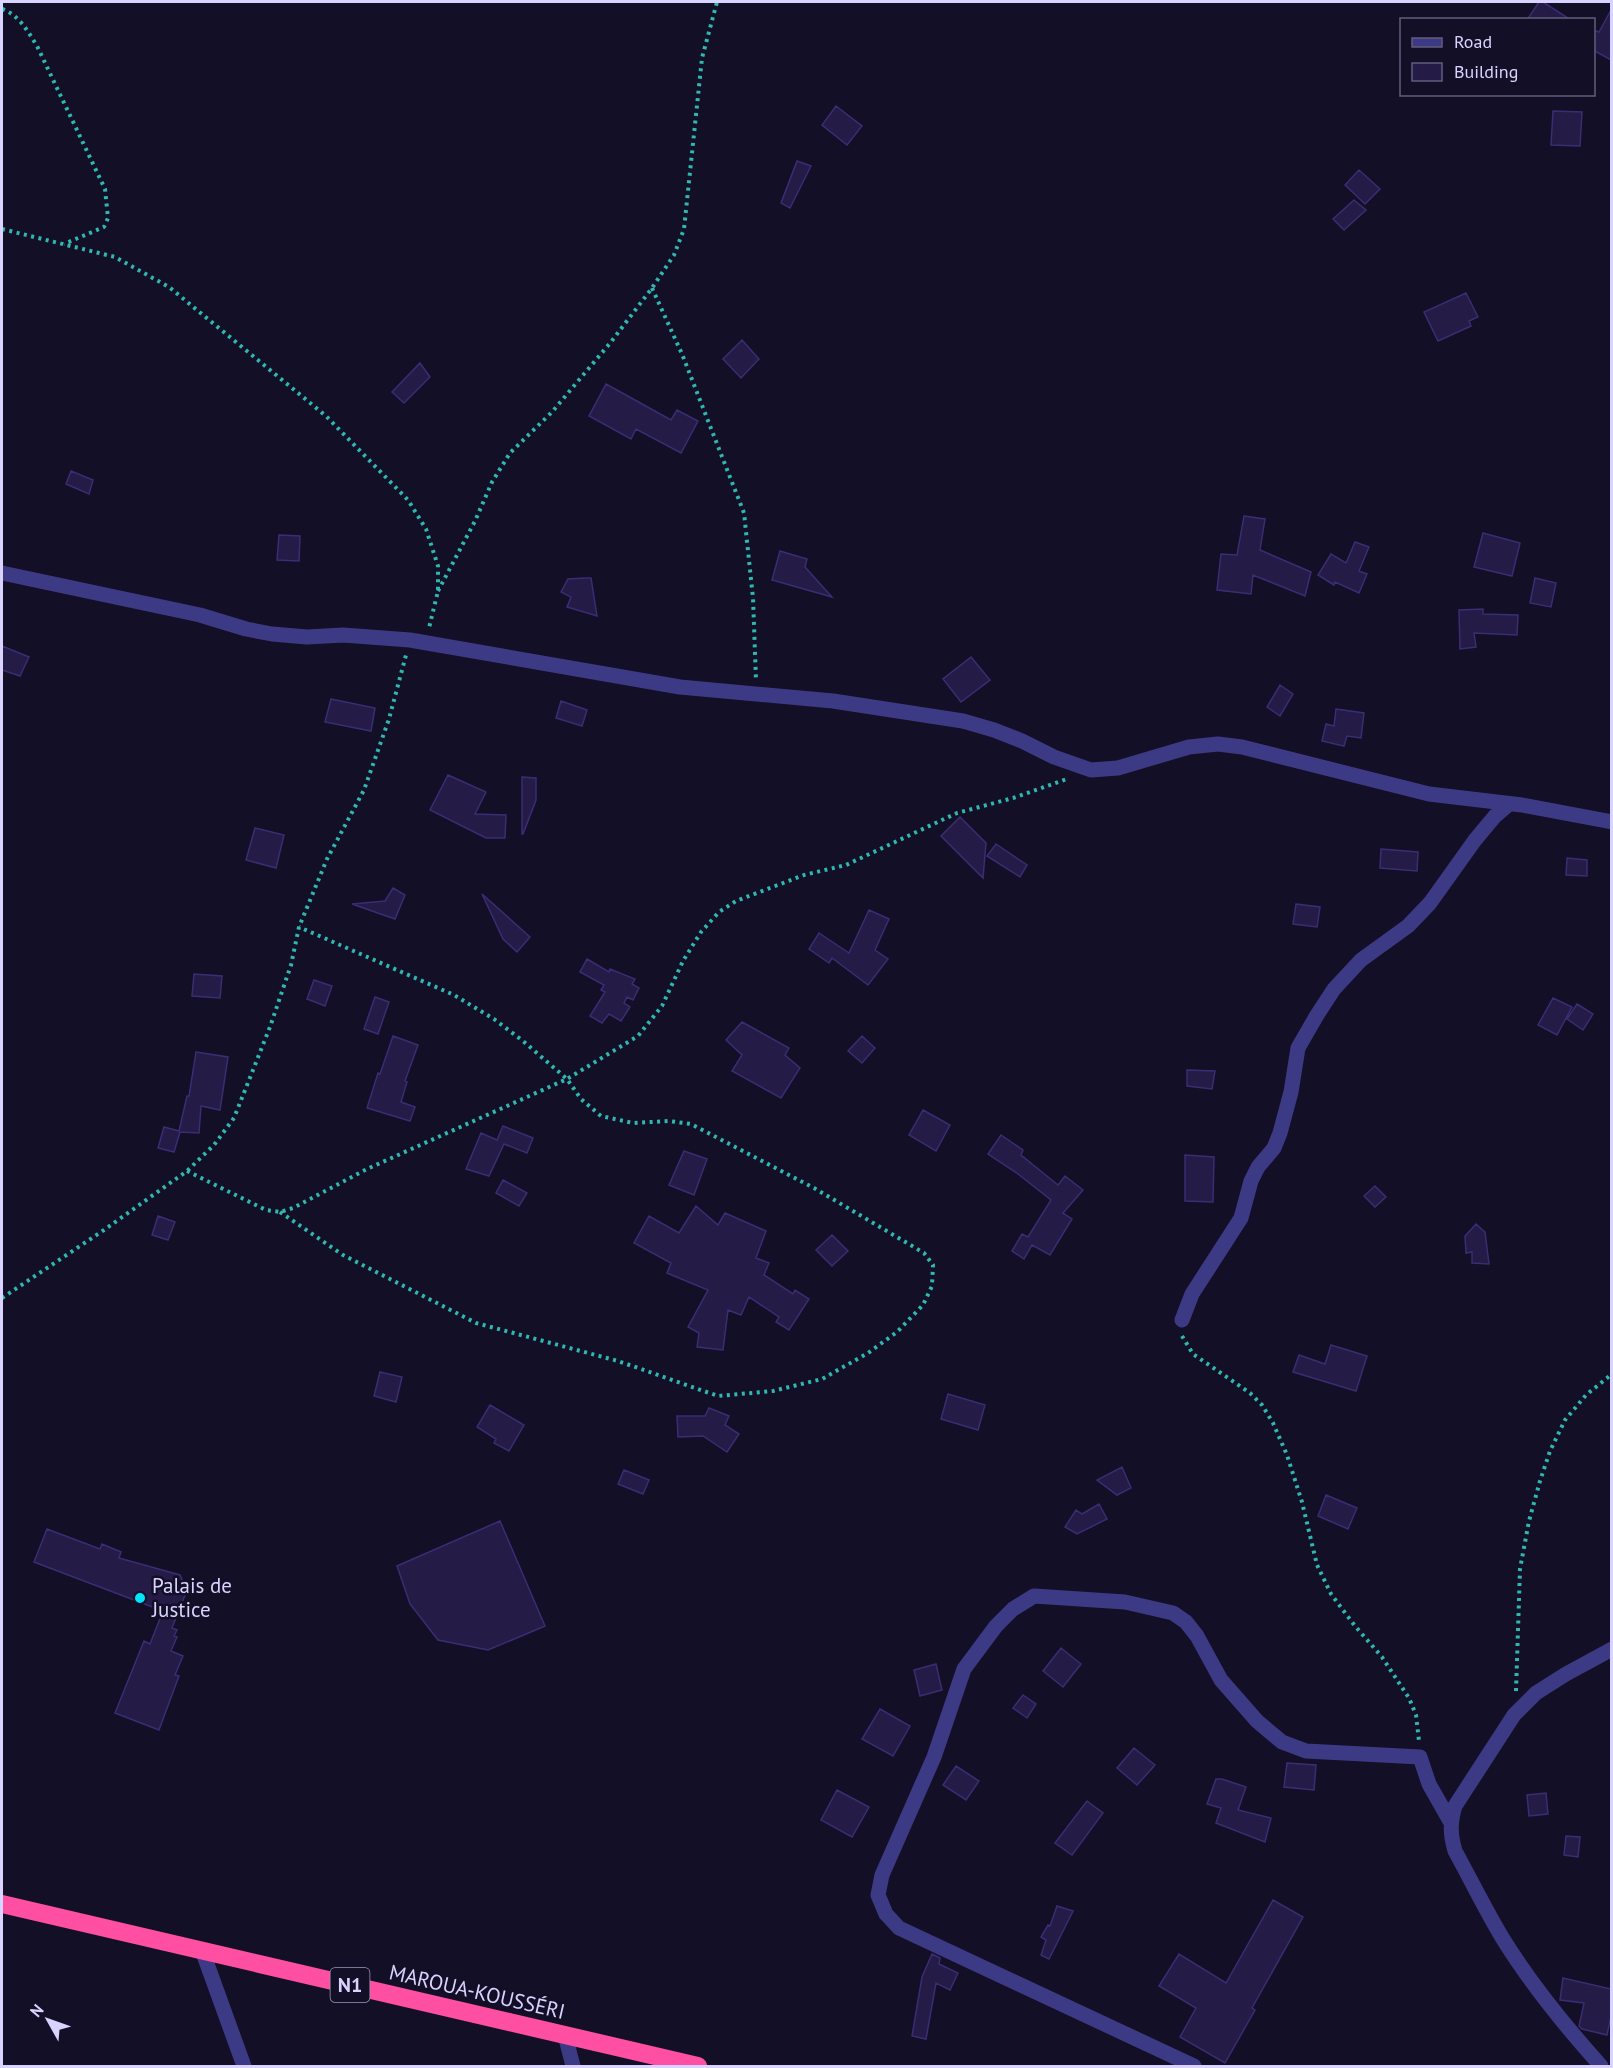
<svg xmlns="http://www.w3.org/2000/svg" width="1613" height="2068" font-family="'PT Sans',sans-serif">
<style>
.building{fill:#241b47;stroke:#3b2d73;stroke-width:1.5}
.lines{fill:none;stroke-linecap:round;stroke-linejoin:round}
.path{stroke:#2fb8b0;stroke-width:4;stroke-dasharray:3 4.5;stroke-linecap:butt}
.street{stroke:#3d3a85;stroke-width:15}
.highway{stroke:#ff4fa3;stroke-width:18}
.poi-dot{fill:#00e5ff;stroke:#130f26;stroke-width:2}
.labels{text-anchor:middle;stroke-width:5;stroke-linejoin:round;paint-order:stroke}
.shield{fill:#130f26;stroke:#9e99be;stroke-width:1.5}
.shield-label{font-size:20px;font-weight:bold;fill:#d9d4ff}
.poi-label{font-size:21px;fill:#d9d4ff;stroke:#130f26;text-anchor:start}
.street-label{font-size:21px;fill:#d9d4ff;stroke:#130f26}
</style>
<rect width="100%" height="100%" fill="#130f26"/>
<path class="building" d="M1539,2H1543L1571,20H1527Z
M1611,10V60L1593,50V30L1599,32Z
M836,106L862,126L847,145L822,125Z
M1553,111L1582,112L1580,146L1551,145Z
M797,161L811,166L790,208L781,203Z
M1359,170L1380,189L1365,204L1345,185Z
M1354,200L1366,210L1344,230L1333,219Z
M1466,293L1478,317L1469,321L1471,326L1438,341L1424,312Z
M742,340L759,359L741,378L723,359Z
M420,363L430,377L404,403L392,392Z
M606,384L671,420L677,410L698,421L681,453L636,429L631,439L589,416Z
M71,471L93,480L89,494L66,484Z
M1244,516L1265,519L1260,550L1311,572L1305,596L1253,575L1251,594L1217,590L1221,554L1237,555Z
M1483,533L1520,543L1512,576L1474,567Z
M279,535L300,536L299,561L277,560Z
M1355,542L1369,547L1359,571L1367,574L1359,593L1335,582L1334,585L1318,575L1331,554L1346,563Z
M780,551L807,559L805,567L832,597L772,580Z
M584,578H591L597,616L567,607L571,597L561,592L568,579Z
M1535,578L1556,583L1551,607L1530,603Z
M1483,609V614L1518,615L1517,635L1474,633L1476,647L1460,649L1459,610Z
M2,646L29,657L20,676L2,670Z
M971,657L990,680L961,702L943,679Z
M1280,685L1293,694L1280,716L1267,707Z
M331,699L375,708L371,731L325,722Z
M561,701L587,710L582,726L556,718Z
M1336,709L1364,713L1361,738L1347,736L1344,746L1322,741L1326,724L1334,726Z
M448,775L486,792L475,814L506,815L505,838H486L430,810Z
M522,777L536,778V800L523,834H522Z
M960,817L986,843L983,878L941,836Z
M255,828L284,835L276,868L246,860Z
M996,844L1027,865L1020,877L987,856Z
M1381,849L1418,852L1417,871L1380,868Z
M1567,858L1587,860V876L1566,875Z
M393,888L405,895L395,919L352,904L385,901Z
M482,894L530,937L517,952L503,939Z
M1296,904L1320,907L1317,927L1293,924Z
M869,910L889,919L875,950L888,959L868,985L832,958L829,963L809,949L819,933L849,953Z
M587,959L609,972L610,969L635,979L632,984L639,988L633,1000L627,997L624,1003L630,1007L621,1021L609,1014L602,1023L590,1016L605,992L601,990L604,985L580,972Z
M194,974L222,976L220,998L192,996Z
M314,980L332,986L325,1006L307,999Z
M375,997L389,1002L378,1034L364,1029Z
M1553,998L1572,1007L1557,1035L1538,1025Z
M1577,1004L1593,1014L1583,1030L1567,1019Z
M742,1022L789,1048L785,1055L800,1068L781,1098L732,1071L742,1055L726,1040Z
M393,1036L418,1045L405,1081L407,1082L401,1102L415,1107L410,1121L367,1108L378,1073L380,1074Z
M862,1036L875,1048L862,1063L848,1051Z
M196,1052L228,1057L220,1110L201,1106L199,1133L180,1132L174,1152L158,1148L164,1127L179,1131L187,1096H189Z
M1187,1070L1215,1071L1212,1089L1187,1086Z
M923,1110L950,1125L936,1151L909,1135Z
M503,1126L533,1138L527,1153L504,1144L489,1176L466,1169L481,1133L497,1140Z
M1001,1135L1023,1150L1021,1155L1058,1185L1065,1176L1083,1190L1063,1213L1072,1219L1050,1255L1032,1245L1024,1259L1012,1251L1022,1234L1028,1237L1051,1200L1018,1174L988,1154Z
M684,1151L707,1159L694,1195L669,1185Z
M1185,1155L1214,1157L1213,1202L1185,1201Z
M503,1180L527,1193L519,1206L496,1193Z
M1375,1186L1386,1197L1375,1207L1364,1196Z
M696,1206L718,1225L725,1213L766,1231L756,1258L769,1263L764,1275L793,1294L795,1290L809,1299L789,1330L776,1322L779,1317L749,1297L741,1315L728,1310L723,1350L697,1347L699,1333L688,1327L708,1290L667,1273L671,1263L634,1243L649,1216L679,1233Z
M158,1216L175,1222L168,1240L152,1235Z
M1476,1224L1485,1232L1489,1264L1472,1263V1252L1466,1253L1465,1236Z
M832,1235L848,1251L832,1266L816,1250Z
M1331,1345L1367,1356L1356,1391L1293,1372L1299,1355L1325,1364Z
M380,1372L402,1377L396,1402L374,1396Z
M948,1394L985,1405L978,1430L941,1419Z
M490,1405L524,1425L509,1451L494,1443L496,1439L477,1427Z
M709,1408L729,1416L725,1425L739,1434L727,1452L703,1436L678,1437L677,1416H705Z
M1122,1467L1131,1488L1117,1495L1097,1480Z
M624,1470L649,1480L643,1494L618,1484Z
M1326,1495L1357,1508L1348,1529L1318,1516Z
M1099,1504L1107,1519L1077,1534L1065,1527L1076,1510L1082,1514Z
M500,1521L545,1626L488,1650L438,1640L410,1604L397,1566Z
M47,1529L100,1549L102,1544L121,1552L119,1558L180,1575L187,1590L172,1628L177,1630L174,1636L177,1637L171,1651L183,1656L175,1675L179,1676L159,1730L115,1713L144,1641L150,1644L163,1611L34,1562Z
M1061,1648L1081,1664L1063,1687L1043,1671Z
M936,1664L942,1690L920,1696L914,1670Z
M1023,1695L1036,1704L1027,1718L1013,1708Z
M880,1709L910,1726L893,1756L862,1739Z
M1134,1748L1155,1765L1137,1785L1117,1768Z
M1287,1763L1316,1765L1314,1790L1284,1787Z
M956,1766L979,1781L966,1800L943,1785Z
M1216,1779H1222L1246,1787L1238,1810L1271,1818L1265,1842L1216,1823L1221,1808L1207,1804Z
M837,1790L869,1807L852,1837L821,1820Z
M1546,1793L1548,1814L1529,1816L1527,1795Z
M1087,1801L1103,1813L1072,1855L1055,1843Z
M1566,1836L1580,1837L1578,1857L1564,1855Z
M1273,1900L1303,1917L1252,2008L1255,2010L1225,2063L1180,2037L1196,2008L1159,1986L1179,1954L1226,1983Z
M1057,1906L1073,1911L1049,1959L1041,1955L1046,1940L1041,1937L1048,1925L1050,1926Z
M932,1954L940,1958L939,1964L958,1973L950,1990L936,1983L926,2039L912,2036L922,1977Z
M1563,1978L1611,1989V2016L1607,2035L1582,2029L1579,2026L1584,2003L1560,2000Z"/>
<g class="lines">
<path class="path" d="M2,9C19,15 27,30 37,46L105,189L108,218L104,227L64,244
M2,229L115,257L169,287L326,416L408,500L426,529L438,566V591L429,628
M652,288L682,354L744,513L753,598L756,680
M438,591L475,521L492,482L510,453L552,412L611,342L652,288L674,255L684,229L702,58L717,2
M187,1171L266,1210L280,1212L293,1208L367,1169L567,1079L638,1036L662,1006L683,961L701,932L719,912L736,901L804,875L846,865L957,813L1013,798L1067,779
M280,1212L343,1255L476,1323L618,1361L718,1396L773,1391L822,1379L868,1353L897,1332L923,1305L932,1286L933,1265L924,1253L814,1188L691,1124L669,1121L633,1123L601,1116L581,1099L567,1079L523,1041L494,1019L454,995L299,927
M2,1298L104,1230L187,1171L214,1145L234,1118L270,1027L291,965L299,927L327,859L364,790L389,719L406,655
M1182,1336L1193,1354L1250,1393L1262,1405L1273,1423L1287,1455L1302,1502L1317,1565L1331,1594L1355,1626L1382,1657L1409,1698L1416,1715L1419,1741
M1516,1691L1520,1569L1529,1521L1540,1481L1550,1451L1565,1420L1586,1395L1612,1374"/>
<path class="street" d="M2,573L200,615L246,629L272,634L307,637L343,635L410,640L680,687L833,701L963,721L994,730L1022,741L1054,757L1091,770L1118,768L1189,747L1218,744L1242,747L1429,794L1522,805L1612,822
M1182,1320L1192,1294L1241,1218L1251,1181L1258,1167L1274,1148L1280,1133L1291,1092L1298,1048L1317,1015L1334,989L1361,960L1408,926L1430,903L1475,840L1495,816L1509,804
M202,1950L244,2066
M565,2035L573,2066
M1194,2066L899,1928L886,1914L878,1895L882,1875L934,1757L964,1669L996,1626L1013,1609L1034,1596L1125,1602L1173,1613L1186,1622L1197,1636L1221,1680L1257,1721L1282,1742L1306,1751L1420,1757L1429,1784L1450,1821
M1601,2066C1566,2027 1531,1984 1503,1939C1486,1911 1471,1880 1455,1851C1450,1834 1450,1823 1455,1806L1514,1715L1536,1693L1566,1674L1612,1649"/>
<path class="highway" d="M2,1904L698,2066"/>
</g>
<circle class="poi-dot" cx="140" cy="1598" r="6"/>
<g class="labels">
<rect class="shield" x="330.5" y="1968" width="39" height="34" rx="4.5"/>
<g class="shield-label">
<text x="350" y="1992">N1</text>
</g>
<g class="poi-label">
<text x="152" y="1593">Palais de<tspan x="152" dy="24">Justice</tspan></text>
</g>
<g class="street-label">
<text transform="translate(477 1992) rotate(13)" y="7">MAROUA-KOUSSÉRI</text>
</g>
</g>
<rect width="1613" height="2068" fill="none" stroke="#d9d4ff" stroke-width="6"/>
<rect x="1400" y="18" width="195" height="78" fill="#130f26" stroke="#625e7d" stroke-width="1.5"/>
<rect x="1412" y="38" width="30" height="9" fill="#3d3a85" stroke="#625e7d" stroke-width="1.5"/>
<text x="1454" y="48" font-size="18" fill="#d9d4ff">Road</text>
<rect x="1412" y="63" width="30" height="18" fill="#241b47" stroke="#625e7d" stroke-width="1.5"/>
<text x="1454" y="78" font-size="18" fill="#d9d4ff">Building</text>
<g transform="translate(48 2020) rotate(310)" stroke="#130f26" stroke-width="4.5" paint-order="stroke">
<path d="M0-4.5L10 22L0 15L-10 22Z" fill="#d9d4ff"/>
<text y="-9" font-size="16" font-weight="bold" text-anchor="middle" fill="#d9d4ff">N</text>
</g>
</svg>
